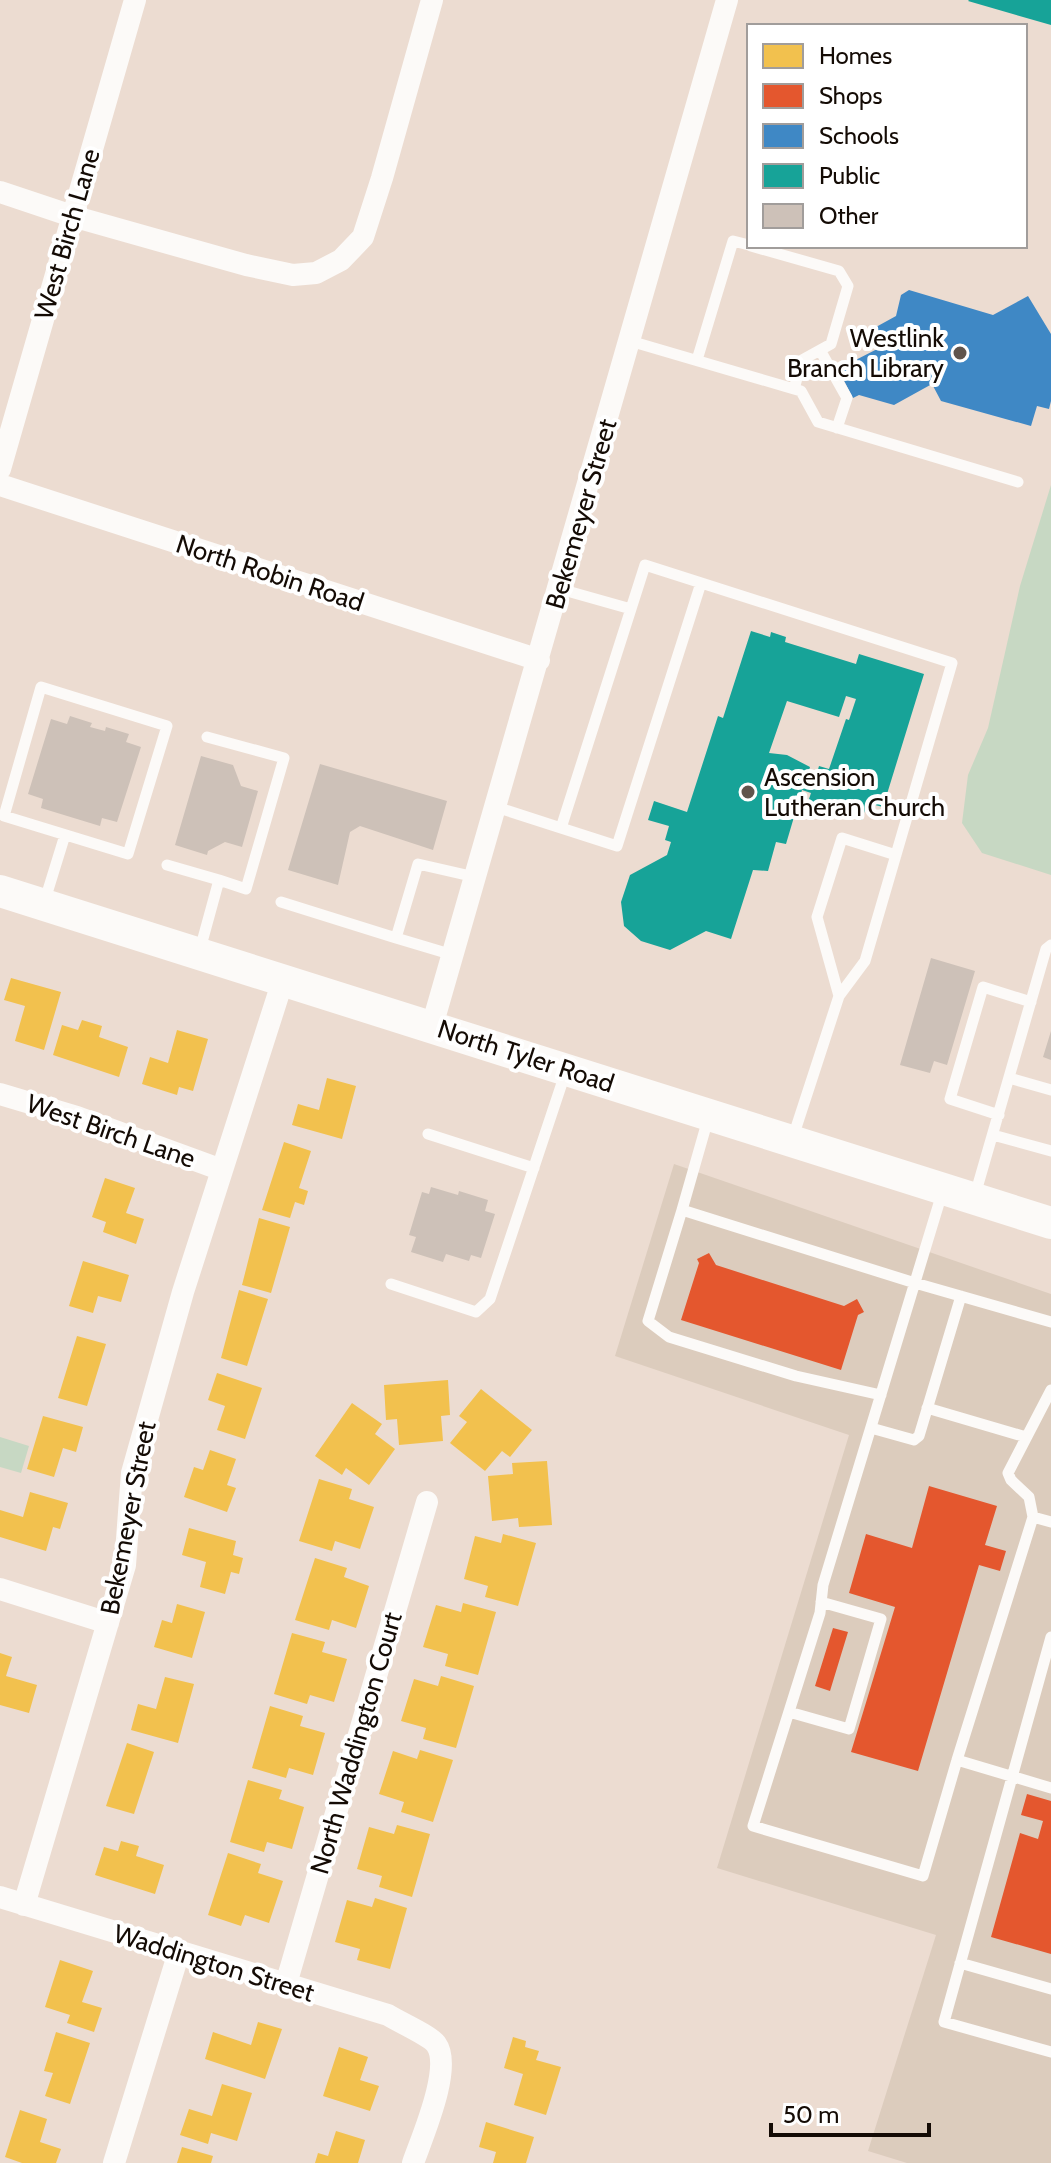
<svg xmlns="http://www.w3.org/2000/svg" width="1051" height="2163" font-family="Cabin,sans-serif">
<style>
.commercial{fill:#dcccbd}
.green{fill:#c7d8c3}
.homes{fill:#f2c14e}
.shops{fill:#e4572e}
.schools{fill:#3f88c5}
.public{fill:#17a398;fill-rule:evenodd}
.building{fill:#cdc1b8}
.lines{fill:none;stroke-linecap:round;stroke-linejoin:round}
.lane{stroke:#fcfaf8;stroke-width:11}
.street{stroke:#fcfaf8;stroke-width:22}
.secondary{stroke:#fcfaf8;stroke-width:32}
.poi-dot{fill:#60544c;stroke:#fff;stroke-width:3}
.labels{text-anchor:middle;stroke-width:8;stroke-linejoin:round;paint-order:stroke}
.street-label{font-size:26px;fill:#140b05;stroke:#fff}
.poi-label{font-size:26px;fill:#140b05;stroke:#fff;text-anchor:end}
</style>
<rect width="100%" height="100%" fill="#ecdcd1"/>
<path class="commercial" d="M674,1164L1051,1294V2163H907L868,2151L936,1935L717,1868L849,1435L615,1356Z"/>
<path class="green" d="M1051,485V875L982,853L962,823L968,775L988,728L1020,586Z
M0,1437L29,1446L21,1473L0,1467Z"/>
<path class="homes" d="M11,978L61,992L44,1050L15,1041L25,1006L4,1000Z
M82,1020L102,1026L99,1037L128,1047L119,1077L53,1055L62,1025L78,1030Z
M177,1030L208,1039L193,1091L179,1087L177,1095L142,1084L150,1057L168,1063Z
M327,1078L356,1086L342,1139L292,1125L298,1104L319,1110Z
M284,1142L311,1151L299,1188L308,1191L304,1205L295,1202L290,1218L262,1210Z
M105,1178L135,1188L126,1213L144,1219L136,1244L103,1232L106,1222L92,1217Z
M259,1218L290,1227L271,1293L242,1285Z
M83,1261L129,1275L121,1302L98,1296L93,1313L69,1306Z
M239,1290L268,1299L247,1366L221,1358Z
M77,1336L106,1344L87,1406L58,1398Z
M217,1373L262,1388L245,1439L217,1430L225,1406L208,1400Z
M448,1380L450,1415L441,1416L443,1441L399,1445L397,1419L386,1420L384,1385Z
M481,1389L532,1430L510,1457L502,1451L485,1471L450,1443L467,1422L459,1416Z
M352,1403L382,1424L375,1434L395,1449L369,1485L346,1468L342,1475L315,1456Z
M43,1416L83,1427L76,1452L63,1448L54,1477L27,1469Z
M210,1450L236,1459L227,1485L236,1488L227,1512L184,1497L194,1467L203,1470Z
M547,1461L552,1525L519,1527L518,1518L492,1521L488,1476L513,1474L512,1463Z
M319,1479L352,1489L349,1499L374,1507L360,1549L335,1541L332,1551L299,1541Z
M30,1492L68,1503L60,1529L53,1527L46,1551L0,1537V1510L23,1517Z
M189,1528L236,1541L233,1555L243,1558L239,1574L231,1572L225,1594L200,1587L206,1562L182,1555Z
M503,1534L536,1543L518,1606L485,1597L488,1586L464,1579L475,1536L501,1543Z
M315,1558L347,1568L344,1577L369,1586L356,1628L332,1620L329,1630L295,1620Z
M463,1603L496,1612L478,1675L445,1666L448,1654L423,1647L436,1605L461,1612Z
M177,1604L205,1612L192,1658L154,1647L162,1620L172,1623Z
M292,1633L325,1642L322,1652L347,1659L334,1702L310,1695L307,1704L274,1694Z
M0,1653L12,1657L6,1676L37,1685L29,1713L0,1705Z
M441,1676L474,1686L456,1748L423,1739L426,1728L401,1721L414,1679L438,1686Z
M165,1677L194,1684L178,1743L131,1730L138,1704L156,1709Z
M270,1706L303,1716L300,1726L325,1733L313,1775L289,1768L286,1778L252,1768Z
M127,1743L154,1752L134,1814L106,1806Z
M420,1750L453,1760L433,1822L401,1812L404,1802L379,1794L393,1751L417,1759Z
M248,1780L282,1790L279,1799L304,1807L292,1849L267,1842L264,1852L230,1842Z
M397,1825L430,1834L412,1897L379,1887L382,1876L357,1869L369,1827L394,1834Z
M121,1841L139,1846L136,1856L164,1865L155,1894L95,1875L104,1847L118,1851Z
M228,1853L261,1864L258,1873L283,1881L269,1923L245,1915L241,1926L208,1915Z
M375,1898L407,1908L390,1969L357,1960L360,1949L335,1942L347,1900L372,1907Z
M60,1960L93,1971L82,2002L102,2008L94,2032L67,2023L70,2015L45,2007Z
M258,2022L282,2029L265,2079L205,2059L213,2032L251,2045Z
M56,2032L90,2043L70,2104L45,2096L53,2073L44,2071Z
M513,2037L526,2041L525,2047L539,2051L536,2060L561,2067L546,2115L514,2105L523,2074L504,2068Z
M339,2047L368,2057L360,2080L379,2086L370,2111L323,2096Z
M222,2084L252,2093L237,2141L211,2133L208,2144L180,2135L189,2109L212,2116Z
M20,2110L47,2119L40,2142L61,2149L56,2163H22L5,2157Z
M486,2122L534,2137L526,2163H493L496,2152L479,2147Z
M336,2131L365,2140L358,2163H315L318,2153L328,2156Z
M182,2147L213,2156L211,2163H177Z"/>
<path class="shops" d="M709,1253L716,1265L844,1306L857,1299L864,1312L858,1315L841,1370L681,1320L699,1263L697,1259Z
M929,1486L997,1506L985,1545L1006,1551L1000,1571L979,1565L918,1771L851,1752L895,1607L849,1593L866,1534L912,1548Z
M833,1628L848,1632L830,1691L815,1686Z
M1027,1794L1051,1801V1954L991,1937L1020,1833L1038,1839L1043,1821L1021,1815Z"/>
<path class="schools" d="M909,290L993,315L1028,296L1051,334V401L1049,409L1037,406L1031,426L941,401L932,384L894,405L859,395L853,398L838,369L887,344L876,327L896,316L901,295Z"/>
<path class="public" d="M969,0H1051V25L968,1Z
M751,631L770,637L771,632L786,637L785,642L856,664L859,654L924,674L883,807L867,803L862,820L821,808L819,812L806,808L811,793L802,790L786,844L776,842L768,871L753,870L731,939L706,931L670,950L641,941L624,926L621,902L630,875L667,855L671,842L665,840L669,826L648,820L654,801L687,812L718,716L723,718ZM846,696L856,699L849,720L846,719L829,769L819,766L815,780L807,777L810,767L787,755L769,753L787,701L839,717Z"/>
<path class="building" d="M70,716L92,723L90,727L105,731L106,727L129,734L126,742L141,747L117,822L102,818L100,826L41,808L43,799L28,794L51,719L67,724Z
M201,756L233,765L241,786L258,791L242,847L225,842L208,851L207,855L175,845Z
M320,764L447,801L433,850L360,826L350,832L338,885L288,870Z
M931,958L975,971L947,1065L934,1061L930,1073L900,1065Z
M1051,1031V1060L1043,1057Z
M431,1187L458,1195L459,1191L488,1200L485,1211L495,1214L481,1258L471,1255L469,1261L446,1254L443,1262L411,1252L416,1237L409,1235L422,1192L429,1194Z"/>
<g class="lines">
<path class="lane" d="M630,341L794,389L802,360L831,344L848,286L839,271L751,246
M820,350L847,398L837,428
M697,360L733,241L749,245
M794,389L801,391L818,422L1018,482
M560,589L631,609
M41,687L167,726L128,854L4,816Z
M496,807L561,828L645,565L952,663L865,961L839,996L793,1137
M561,828L617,846L701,583
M167,865L219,880
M281,902L396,938L418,864L475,877
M44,903L65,835
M396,938L453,955
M199,953L219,880L246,889L284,758L207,737
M839,996L817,917L842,838L896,855
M1009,1078L1051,1090
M999,1115L950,1099L983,987L1031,1002
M708,1119L682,1210L915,1283L1051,1322
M428,1134L534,1168
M993,1135L1051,1151
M943,1190L823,1585L820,1613L753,1826L923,1876L957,1760L1051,1788
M975,1195L1046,949L1051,945
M682,1210L648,1321L669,1337L796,1376L881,1395
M391,1284L476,1312L490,1299L565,1074
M927,1408L1026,1437
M871,1428L914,1440L919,1436L961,1296
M1033,1517L1029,1497L1011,1480L1008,1473L1051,1390
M1051,1637L944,2022L1051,2052
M789,1712L849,1729L881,1619L821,1602
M957,1760L1033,1517L1051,1522
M960,1963L1051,1989"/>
<path class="street" d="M0,192L72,216L246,265L293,275L316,273L341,260L363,237L382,178L432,0
M0,469L135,0
M0,485L539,660
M432,1026L727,0
M0,1094L77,1117L222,1170
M0,1589L108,1623
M0,1897L388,2015C399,2022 429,2035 436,2044C453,2067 422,2137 413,2163
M24,1905L125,1565L132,1473L183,1292L283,980
M286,1984L427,1502
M114,2163L179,1952"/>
<path class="secondary" d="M0,891L1051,1223"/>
</g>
<g class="poi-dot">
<circle cx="960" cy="353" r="8"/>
<circle cx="748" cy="792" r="8"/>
</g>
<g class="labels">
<g class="street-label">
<text transform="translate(67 234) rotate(-74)" y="9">West Birch Lane</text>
<text transform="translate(581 514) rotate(-74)" y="9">Bekemeyer Street</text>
<text transform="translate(270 573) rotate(18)" y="9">North Robin Road</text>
<text transform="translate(526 1056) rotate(18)" y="9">North Tyler Road</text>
<text transform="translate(111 1131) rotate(19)" y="9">West Birch Lane</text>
<text transform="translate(128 1518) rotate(-79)" y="9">Bekemeyer Street</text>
<text transform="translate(356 1743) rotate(-74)" y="9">North Waddington Court</text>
<text transform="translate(214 1963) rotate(17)" y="9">Waddington Street</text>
</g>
<g class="poi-label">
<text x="944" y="347">Westlink<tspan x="944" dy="30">Branch Library</tspan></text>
<text x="764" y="786" text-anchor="start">Ascension<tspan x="764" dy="30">Lutheran Church</tspan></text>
</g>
</g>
<rect x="747" y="24" width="280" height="224" fill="#ffffff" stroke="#a19d9b" stroke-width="2"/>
<rect x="763" y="44" width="40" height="24" fill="#f2c14e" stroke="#a19d9b" stroke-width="2"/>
<text x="819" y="64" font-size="24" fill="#140b05">Homes</text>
<rect x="763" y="84" width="40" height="24" fill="#e4572e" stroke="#a19d9b" stroke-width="2"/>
<text x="819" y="104" font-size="24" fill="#140b05">Shops</text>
<rect x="763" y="124" width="40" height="24" fill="#3f88c5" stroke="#a19d9b" stroke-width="2"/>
<text x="819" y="144" font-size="24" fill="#140b05">Schools</text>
<rect x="763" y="164" width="40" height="24" fill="#17a398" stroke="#a19d9b" stroke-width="2"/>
<text x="819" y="184" font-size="24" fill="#140b05">Public</text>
<rect x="763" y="204" width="40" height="24" fill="#cdc1b8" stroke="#a19d9b" stroke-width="2"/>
<text x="819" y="224" font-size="24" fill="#140b05">Other</text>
<path d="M771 2123v12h158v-12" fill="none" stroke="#140b05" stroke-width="4"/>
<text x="783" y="2123" font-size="24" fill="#140b05" stroke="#ffffff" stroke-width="6" paint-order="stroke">50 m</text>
</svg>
